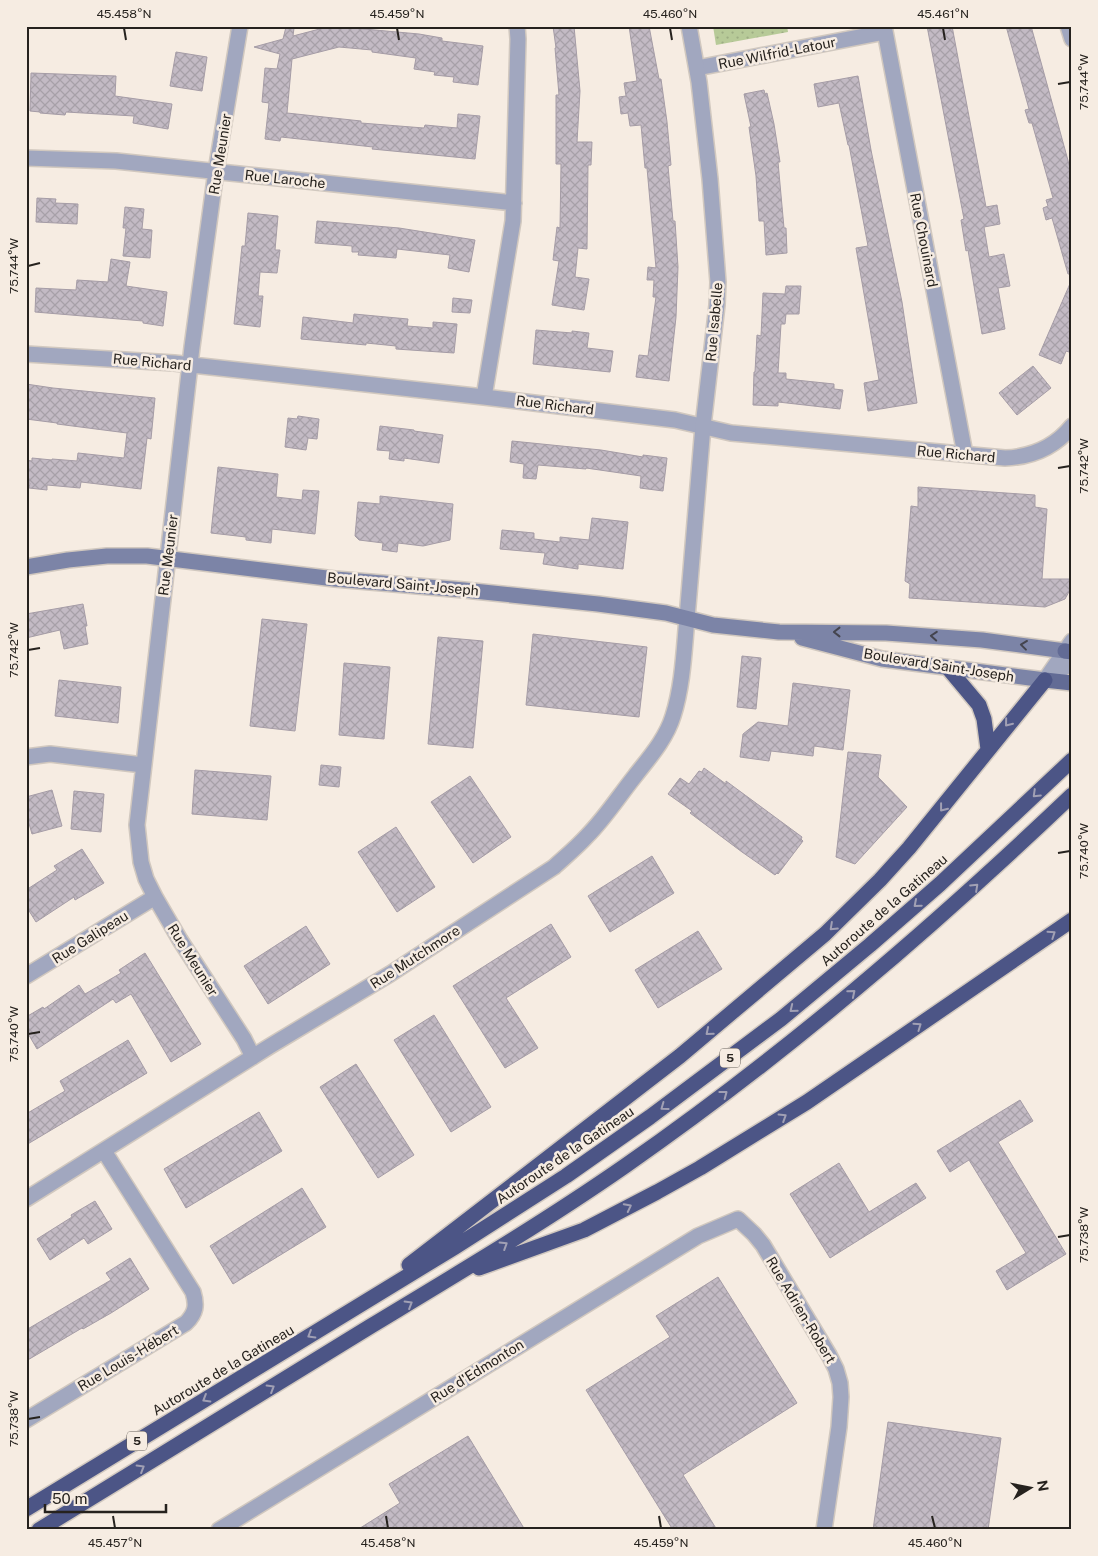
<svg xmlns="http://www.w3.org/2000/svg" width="1098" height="1556" font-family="'Public Sans',sans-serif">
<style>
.park{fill:url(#park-dots)}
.building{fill:url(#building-cross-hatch);stroke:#a59ca6}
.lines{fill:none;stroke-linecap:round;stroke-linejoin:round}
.minor-casing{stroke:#d1c8bf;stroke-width:18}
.tertiary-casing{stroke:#d1c8bf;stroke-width:18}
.secondary-casing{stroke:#d1c8bf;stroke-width:18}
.primary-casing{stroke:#d1c8bf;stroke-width:18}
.motorway-casing{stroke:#d1c8bf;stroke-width:18}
.minor{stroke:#a1a7bf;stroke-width:15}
.tertiary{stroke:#a1a7bf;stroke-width:15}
.secondary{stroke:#7c84a7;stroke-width:15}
.primary{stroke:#626b95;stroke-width:15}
.motorway{stroke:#4c5586;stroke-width:15}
.oneway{stroke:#44444e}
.oneway2{stroke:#a1a0b4}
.ticks{fill:none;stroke:#26221e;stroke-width:2}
.labels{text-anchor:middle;stroke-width:5;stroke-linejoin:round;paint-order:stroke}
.shield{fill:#f6ece2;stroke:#645f59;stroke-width:1}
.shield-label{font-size:12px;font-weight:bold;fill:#26221e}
.street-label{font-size:14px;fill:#26221e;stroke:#f6ece2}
.neatline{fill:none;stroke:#26221e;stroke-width:2}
.ticks-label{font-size:12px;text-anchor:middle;fill:#26221e}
</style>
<defs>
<pattern id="park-dots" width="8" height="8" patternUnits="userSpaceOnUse" patternTransform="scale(1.25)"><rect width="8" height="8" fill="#b7ca98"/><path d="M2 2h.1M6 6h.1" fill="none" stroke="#9dad83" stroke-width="1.8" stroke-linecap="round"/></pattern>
<pattern id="building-cross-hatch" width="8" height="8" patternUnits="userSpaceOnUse" patternTransform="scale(1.25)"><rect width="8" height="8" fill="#c3bac4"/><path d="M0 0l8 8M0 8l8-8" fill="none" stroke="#a7a0a8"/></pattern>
</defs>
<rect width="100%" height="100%" fill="#f6ece2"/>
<path class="park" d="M713,26H787L788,32L716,45Z"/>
<path class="building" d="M331,26L419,34L442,38V41L483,46L478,85L453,82L454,77L434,75L435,72L414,69L416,58L372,52V50L339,47L292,59L287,113L361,121V123L424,128L425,125L457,128L458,114L480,116L475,159L372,149L373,147L281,137L280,141L265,139L269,103L262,102L265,68L277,69L280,54L254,47L283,39L286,27L294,28L293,36Z
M553,26H574L580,91L577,142H592L591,165H588L587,249L578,248L575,277L589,279L584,310L552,305L559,261L553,260L557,227L560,228L561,164H556V95H559L555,48H556Z
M629,26H649L659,79H661L667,122L671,165L668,166L673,221H675L678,267L676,317L669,381L636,377L639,355L648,356L656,297H653L654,280H647L648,267L656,268L647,168H645L641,125L630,126L628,113L621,114L619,97L626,96L624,83L637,81Z
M927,26H952L986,207L997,205L1000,224L984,227L989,257L1004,254L1010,286L998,288L1005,329L982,334L968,250L966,251L961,220L964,219Z
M1006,26H1031L1072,175V274H1068L1052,218L1046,220L1043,208L1048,206L1046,200L1053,198L1032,123H1029L1025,110L1029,109Z
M176,52L207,57L202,91L170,86Z
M31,73L116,76L115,96L172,104L168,129L133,123L134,116L66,112L65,115L40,113V112L30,111Z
M858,76L871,150L902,302L917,403L868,411L864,383L879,380L856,248L868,246L849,145H848L839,103L818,107L814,84Z
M764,90L765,94L767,93L774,124L780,162H778L784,228H786L787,253L766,255L764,221H759L756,176L749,127H751L744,94Z
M37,198L56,199L55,203L78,204L77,224L36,222Z
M125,207L144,209L142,229L152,230L150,258L123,256L126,228H123Z
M248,213L278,216L275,250H280L277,273L260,272L258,296H263L260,327L234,324L242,246H245Z
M317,221L399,228L475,240L469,272L448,268L450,255L397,249L396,258L358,255L359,252H352V246L315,243Z
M111,259L130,262L126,286L167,292L163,326L143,323V321L35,312L36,288L76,290L77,280L108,282Z
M1072,279V353L1066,351L1061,364L1039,355Z
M786,286H801L799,314H786L785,324H781L778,373H786V379L834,384V389L843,390L840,409L778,402V406L753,405L754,372H755L757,335L761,336L763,293L785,294Z
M453,298L472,300L470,313L452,312Z
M354,314L408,319L407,326L433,328V322L457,324L454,353L396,349V346L366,343V345L301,339L303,317L353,323Z
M536,330L572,333V331L589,333L587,348L613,351L610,372L533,364Z
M1033,366L1051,388L1017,415L999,393Z
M26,384L53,388L155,398L151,439L147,438L141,489L81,482L80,488L47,485V490L29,488L30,483H26V460L32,461V458L52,460V459L77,461L78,453L124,458L127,433L57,424V423L26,419Z
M298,416L319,419L317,439L308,438L306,450L285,447L288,418L297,419Z
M380,426L414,430V431L443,435L439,463L404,458V461L389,459L390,451L377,450Z
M512,441L601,450L643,457V455L667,458L663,491L640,488L641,476L586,468V469L538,465L536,479L523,478L524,464L510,462Z
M218,467L278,474L276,497L302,500L303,490L319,491L315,534L272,529L271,543L246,540V537L211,533Z
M918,487L1035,495V507L1047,509L1042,579H1072L1071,588L1065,599L1045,607L909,598L910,584L905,581L911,506L918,507Z
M380,496L453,504L450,540L423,546L398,543L397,552L382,550L383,543L359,540L355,536L358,502L380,504Z
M592,518L628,522L623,569L578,564V569L543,564L545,553L500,549L502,530L534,533V539L560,542V537L589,540Z
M83,604L87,626H85L88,644L64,649L60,630L26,638V614Z
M262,619L307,624L295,731L250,726Z
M533,634L647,647L639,717L526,705Z
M438,637L483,641L473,748L428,744Z
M742,656L761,658L756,709L737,707Z
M344,663L390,667L384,739L339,735Z
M59,680L121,687L118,723L55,716Z
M793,683L850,690L843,750L814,746L813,756L771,751L769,761L740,757L743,734L758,722L788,726Z
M848,752L881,755L878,777L907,807L855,864L836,857Z
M321,765L341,767L339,787L319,785Z
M704,768L726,784V781L802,837L801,839L803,841L778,874L777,873L775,875L742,852L690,813L692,811L668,794L680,778L689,784L699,771L702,772Z
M195,770L271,776L267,820L192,814Z
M470,776L511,837L473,863L431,802Z
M52,790L62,826L32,834L26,813V797Z
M74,791L104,794L101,832L71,829Z
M396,827L435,887L397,912L358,852Z
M82,849L104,883L75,900L74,897L36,922L26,906V890L57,870L54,866Z
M652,856L674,893L610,932L588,896Z
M551,924L571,957L506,998L538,1048L505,1068L453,986Z
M306,926L330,964L268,1004L244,966Z
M698,931L722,969L658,1008L635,970Z
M145,953L201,1044L171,1062L131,994L116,1003L113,999L37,1049L26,1030V1017L43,1007L44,1009L79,985L85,994L121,973L119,970Z
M434,1015L491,1107L451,1132L394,1040Z
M128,1040L147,1073L26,1145V1114L65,1091L60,1081Z
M356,1064L414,1155L378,1178L320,1087Z
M1020,1100L1033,1121L998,1142L1066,1254L1007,1290L996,1271L1026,1253L969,1160L950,1172L937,1151Z
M259,1112L282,1151L186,1208L164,1169Z
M839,1163L869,1212L916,1183L926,1198L830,1258L790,1194Z
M302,1188L326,1227L233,1284L210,1246Z
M95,1201L112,1229L88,1244L84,1238L50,1260L37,1239L72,1217L71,1215Z
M130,1258L149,1289L111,1313L83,1329L82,1328L26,1361V1330L111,1280L106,1273Z
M718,1277L797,1403L683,1475L717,1530H673L586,1390L670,1337L656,1316Z
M888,1422L1001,1438L988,1530H873Z
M468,1436L525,1530H357L400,1503L389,1484Z"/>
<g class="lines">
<defs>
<path id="minor" d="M240,26L216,171L192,347L137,825L141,862L146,879L155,897L180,940L244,1039L253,1057
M884,26L965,454
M1068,26L1072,39
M697,68L885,32
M26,158L116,161L514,203
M26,354L174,363L484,397L675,420L731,433L1005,458C1031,457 1055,447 1072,426
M484,397L513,221L518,39L517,26
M26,757L50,754L143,765
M26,976L155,897
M26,1199L270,1046L390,974L554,867C565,857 577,847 587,836C605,818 619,796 635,776C649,758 666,739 673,716C683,685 684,650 687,618
M26,1420L186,1323C196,1313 197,1305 193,1292L104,1151
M219,1530L698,1236L738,1219L754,1234L763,1245L829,1355L836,1369L840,1383L841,1397L839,1427L824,1530"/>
<path id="tertiary" d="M687,618L703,426L717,305L718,282L710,179L699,82L689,26
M1050,676L1072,663
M1045,680L1072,641"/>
<path id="secondary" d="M26,567L68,560L107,556H147L335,579L464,590L598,604L666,613L713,625L779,632L886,633L982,640L1065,651
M802,638L882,659L1045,680"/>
<path id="primary" d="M1065,651L1072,652
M1045,680L1072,683"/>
<path id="motorway" d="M948,668L979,705L984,719L988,749
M409,1265L680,1056L825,934L880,880L909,848L1045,680
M479,1268L584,1230L657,1192L700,1168L807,1102L1072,920
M26,1509L455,1247L566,1176L650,1117L781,1019L870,945L940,884L1072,760
M39,1530C150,1462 261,1394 371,1326C457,1274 543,1223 625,1166C786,1054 930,930 1072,795"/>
</defs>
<use href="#minor" class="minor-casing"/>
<use href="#tertiary" class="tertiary-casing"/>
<use href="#secondary" class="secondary-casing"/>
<use href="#primary" class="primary-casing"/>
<use href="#motorway" class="motorway-casing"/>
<use href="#minor" class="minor"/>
<use href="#tertiary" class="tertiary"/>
<use href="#secondary" class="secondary"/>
<use href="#primary" class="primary"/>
<use href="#motorway" class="motorway"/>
</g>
<defs><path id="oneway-chevron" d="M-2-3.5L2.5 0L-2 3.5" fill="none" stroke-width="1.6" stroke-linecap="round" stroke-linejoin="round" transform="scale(1.25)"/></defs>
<g class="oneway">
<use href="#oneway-chevron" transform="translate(837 632) rotate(-180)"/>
<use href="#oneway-chevron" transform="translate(934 636) rotate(-176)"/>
<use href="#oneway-chevron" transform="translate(1024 645) rotate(-173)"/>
</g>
<g class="oneway2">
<use href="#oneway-chevron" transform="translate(1008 723) rotate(129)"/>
<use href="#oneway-chevron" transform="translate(1036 794) rotate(136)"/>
<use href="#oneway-chevron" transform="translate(943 808) rotate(128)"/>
<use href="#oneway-chevron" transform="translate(975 887) rotate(-43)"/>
<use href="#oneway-chevron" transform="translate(917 904) rotate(139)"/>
<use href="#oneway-chevron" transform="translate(833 927) rotate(137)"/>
<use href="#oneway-chevron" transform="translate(1052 934) rotate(-34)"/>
<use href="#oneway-chevron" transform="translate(852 993) rotate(-40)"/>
<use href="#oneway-chevron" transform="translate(793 1009) rotate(141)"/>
<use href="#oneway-chevron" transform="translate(918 1026) rotate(-35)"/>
<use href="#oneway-chevron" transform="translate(709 1032) rotate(140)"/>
<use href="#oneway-chevron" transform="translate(724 1094) rotate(-37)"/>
<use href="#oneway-chevron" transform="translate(664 1107) rotate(144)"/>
<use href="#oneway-chevron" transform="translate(783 1117) rotate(-32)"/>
<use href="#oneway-chevron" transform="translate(628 1207) rotate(-27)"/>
<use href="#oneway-chevron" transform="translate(504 1245) rotate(-32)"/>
<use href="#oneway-chevron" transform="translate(409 1304) rotate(-31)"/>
<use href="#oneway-chevron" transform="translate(311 1335) rotate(149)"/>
<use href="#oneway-chevron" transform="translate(271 1388) rotate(-31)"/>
<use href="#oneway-chevron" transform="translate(206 1399) rotate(149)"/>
<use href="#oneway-chevron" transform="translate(141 1468) rotate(-31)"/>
</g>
<path class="ticks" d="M124,28L126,40M397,28L399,40M670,28L672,40M943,28L945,40M1058,84L1070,82M28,266L40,263M1058,468L1070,466M28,650L40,648M1058,853L1070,851M28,1034L40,1032M1058,1237L1070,1235M28,1419L40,1417M113,1516L115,1528M386,1516L388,1528M659,1516L661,1528M932,1516L935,1528"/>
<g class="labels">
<g class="shield">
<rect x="720" y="1048.5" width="20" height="19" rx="4"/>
<rect x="127" y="1431.5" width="20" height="19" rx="4"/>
</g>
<g class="shield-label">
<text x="730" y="1062">5</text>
<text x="137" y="1445">5</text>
</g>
<g class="street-label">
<text transform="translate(777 53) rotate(-11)" y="5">Rue Wilfrid-Latour</text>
<text transform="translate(220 154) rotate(-81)" y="5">Rue Meunier</text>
<text transform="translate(285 179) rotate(6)" y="5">Rue Laroche</text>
<text transform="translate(924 240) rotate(79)" y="5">Rue Chouinard</text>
<text transform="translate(714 322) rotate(-85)" y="5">Rue Isabelle</text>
<text transform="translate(152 362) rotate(5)" y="5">Rue Richard</text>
<text transform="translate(555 405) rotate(7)" y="5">Rue Richard</text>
<text transform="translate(956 454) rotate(5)" y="5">Rue Richard</text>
<text transform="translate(168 555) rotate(-83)" y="5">Rue Meunier</text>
<text transform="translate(403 584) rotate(5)" y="5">Boulevard Saint-Joseph</text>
<text transform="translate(939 665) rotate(9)" y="5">Boulevard Saint-Joseph</text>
<text transform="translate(884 910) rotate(-41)" y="5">Autoroute de la Gatineau</text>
<text transform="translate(90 937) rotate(-32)" y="5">Rue Galipeau</text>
<text transform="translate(415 957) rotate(-33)" y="5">Rue Mutchmore</text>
<text transform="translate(193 960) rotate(58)" y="5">Rue Meunier</text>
<text transform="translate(565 1155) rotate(-34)" y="5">Autoroute de la Gatineau</text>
<text transform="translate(801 1310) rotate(59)" y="5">Rue Adrien-Robert</text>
<text transform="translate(128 1358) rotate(-31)" y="5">Rue Louis-Hébert</text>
<text transform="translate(223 1370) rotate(-31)" y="5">Autoroute de la Gatineau</text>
<text transform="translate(477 1371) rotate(-32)" y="5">Rue d'Edmonton</text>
</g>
</g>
<rect width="1098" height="1556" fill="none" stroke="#f6ece2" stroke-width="55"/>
<g transform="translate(1030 1488) rotate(80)" stroke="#f6ece2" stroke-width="4" paint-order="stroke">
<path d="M0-4L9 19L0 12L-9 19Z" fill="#26221e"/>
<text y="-8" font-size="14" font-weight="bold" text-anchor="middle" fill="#26221e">N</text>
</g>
<path d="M45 1504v8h121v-8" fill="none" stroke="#26221e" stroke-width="2.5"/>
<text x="52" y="1504" font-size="15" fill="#26221e" stroke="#f6ece2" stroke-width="4" paint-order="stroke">50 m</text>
<rect x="28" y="28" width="1042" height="1500" class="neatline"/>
<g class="ticks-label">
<text x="124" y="18">45.458°N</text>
<text x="397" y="18">45.459°N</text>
<text x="670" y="18">45.460°N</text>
<text x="943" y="18">45.461°N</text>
<text transform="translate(1084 82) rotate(-90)" y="4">75.744°W</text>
<text transform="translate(14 266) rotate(-90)" y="4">75.744°W</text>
<text transform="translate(1084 466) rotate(-90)" y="4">75.742°W</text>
<text transform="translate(14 650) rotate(-90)" y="4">75.742°W</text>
<text transform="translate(1084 851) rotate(-90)" y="4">75.740°W</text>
<text transform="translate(14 1034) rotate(-90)" y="4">75.740°W</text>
<text transform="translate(1084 1235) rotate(-90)" y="4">75.738°W</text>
<text transform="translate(14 1419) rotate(-90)" y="4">75.738°W</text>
<text x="115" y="1547">45.457°N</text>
<text x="388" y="1547">45.458°N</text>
<text x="661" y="1547">45.459°N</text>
<text x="935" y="1547">45.460°N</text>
</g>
</svg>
